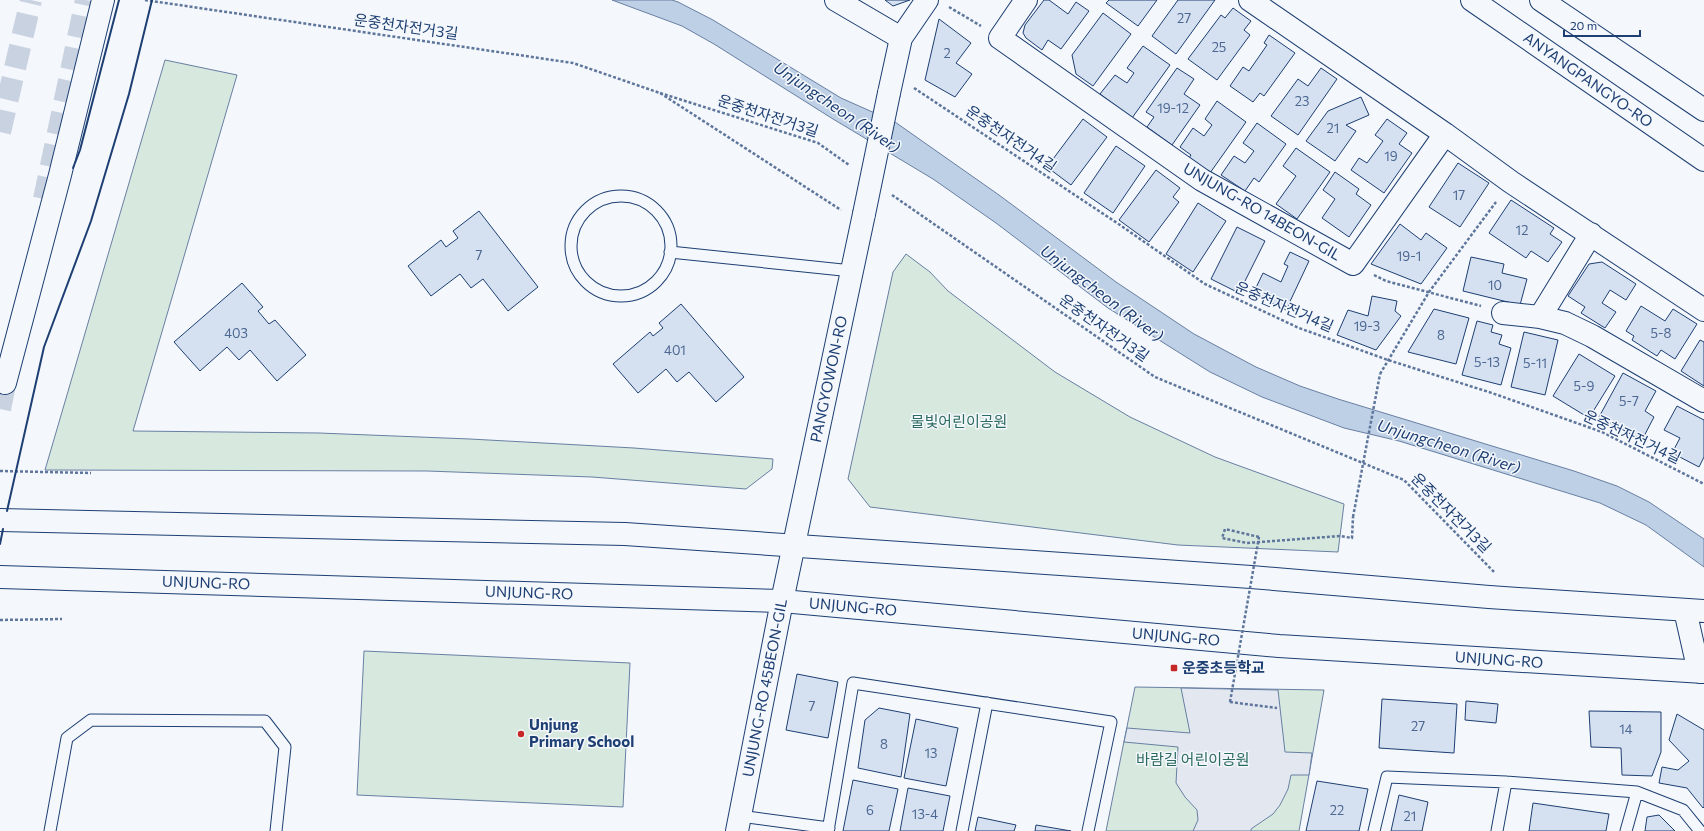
<svg xmlns="http://www.w3.org/2000/svg" width="1704" height="831" font-family="Commissioner,'Noto Sans KR',sans-serif">
<style>
.green{fill:#d7e8df;stroke:#687fa3}
.parking{fill:#e3e8f0;stroke:#687fa3}
.water{fill:#bed0e5;stroke:#687fa3}
.building{fill:#d5e0f0;stroke:#1d3f73}
.lines{fill:none;stroke-linecap:round;stroke-linejoin:round}
.highway-tunnel{stroke:#c9d2e0;stroke-width:22;stroke-dasharray:22 11;stroke-linecap:butt}
.lane-casing{stroke:#1d3f73;stroke-width:13}
.street-casing{stroke:#1d3f73;stroke-width:24}
.secondary-casing{stroke:#1d3f73;stroke-width:24}
.primary-casing{stroke:#1d3f73;stroke-width:24}
.highway-casing{stroke:#1d3f73;stroke-width:24}
.path{stroke:#5e769c;stroke-width:2.5;stroke-dasharray:3 2;stroke-linecap:butt}
.lane{stroke:#f4f7fb;stroke-width:11}
.street{stroke:#f4f7fb;stroke-width:22}
.secondary{stroke:#f4f7fb;stroke-width:22}
.primary{stroke:#f4f7fb;stroke-width:22}
.highway{stroke:#f4f7fb;stroke-width:22}
.street-bridge-casing{stroke:#1d3f73;stroke-width:24;stroke-linecap:butt}
.path-bridge{stroke:#5e769c;stroke-width:2.5;stroke-dasharray:3 2;stroke-linecap:butt}
.street-bridge{stroke:#f4f7fb;stroke-width:22}
.wall{stroke:#1d3f73;stroke-width:2}
.poi-dot{fill:#c62828;stroke:#f4f7fb;stroke-width:1.5}
.labels{text-anchor:middle;stroke-width:3;stroke-linejoin:round;paint-order:stroke}
.number-label{font-size:13px;fill:#4b6792}
.street-label{font-size:15px;fill:#1d3f73;stroke:#f4f7fb}
.park-label{font-size:15px;fill:#2c6c60;stroke:#f4f7fb}
.poi-label{font-size:15px;font-weight:bold;fill:#1d3f73;stroke:#f4f7fb;text-anchor:start}
.water-label{font-size:16px;font-style:italic;fill:#1d3f73;stroke:#f4f7fb}
</style>
<rect width="100%" height="100%" fill="#f4f7fb"/>
<path class="green" d="M165,60L237,75L133,431L319,433L470,439L634,448L773,459L772,469L746,489L592,477L427,471L45,470Z
M906,254L930,272L948,291L1055,372L1130,417L1215,457L1344,504L1338,552L1178,545L870,507L848,479L893,272Z
M364,651L630,663L623,807L357,795Z
M1135,687L1324,690L1299,831H1106Z"/>
<path class="parking" d="M1181,688L1278,690L1285,752L1312,753L1309,775H1291L1288,789L1280,805L1273,814L1251,829V831H1193L1198,820L1197,810L1185,797L1176,783L1178,747L1124,742L1127,728L1190,733Z"/>
<path class="water" d="M612,0H672L678,2L713,20L841,98L895,122L999,195L1116,282L1194,334L1256,367L1300,386L1338,399L1574,471L1617,486L1649,502L1704,539V567L1646,525L1600,503L1399,441L1344,428L1262,397L1210,372L1108,308L996,223L933,179L833,119L714,44L682,26Z"/>
<path class="building" d="M885,0H910L893,6Z
M1044,0H1049L1068,14L1076,2L1089,11L1061,49L1048,40L1042,50L1026,38L1023,33L1025,25Z
M1109,0H1157L1138,26L1106,3Z
M1178,0H1215L1176,54L1152,36Z
M1233,8L1251,21L1244,30L1250,35L1217,80L1188,59L1221,15L1225,18Z
M1103,13L1131,34L1093,86L1076,74L1072,55Z
M939,19L971,43L956,63L972,74L955,97L925,80Z
M1269,35L1295,53L1264,96L1260,93L1253,102L1230,86L1243,67L1249,71L1267,45L1264,43Z
M1143,46L1170,65L1132,118L1100,94L1115,75L1127,83L1134,73L1127,68Z
M1177,68L1194,79L1184,94L1200,105L1172,145L1147,127L1154,117L1146,112Z
M1321,68L1337,79L1298,135L1271,116L1298,79L1308,86Z
M1361,97L1369,115L1346,125L1356,131L1335,161L1306,141L1328,111Z
M1217,101L1246,122L1210,173L1189,158L1191,155L1180,147L1193,128L1204,136L1212,125L1205,119Z
M1083,119L1107,137L1071,185L1047,167Z
M1387,119L1407,133L1399,144L1412,153L1384,193L1351,170L1359,158L1367,163L1383,141L1375,135Z
M1257,123L1286,144L1259,182L1254,178L1245,191L1221,175L1234,156L1245,163L1254,151L1243,143Z
M1116,146L1145,166L1113,213L1084,193Z
M1296,148L1330,172L1297,219L1276,204L1296,176L1283,166Z
M1458,163L1489,183L1460,227L1429,207Z
M1156,170L1180,188L1173,197L1179,202L1149,242L1119,220Z
M1335,172L1359,189L1356,194L1371,205L1349,237L1322,218L1335,199L1323,190Z
M1511,200L1554,228L1550,234L1562,242L1548,262L1531,251L1526,258L1489,233Z
M1198,203L1226,221L1193,272L1166,254Z
M479,211L538,287L508,311L483,279L471,288L460,274L431,296L408,266L441,240L446,247L458,238L453,231Z
M1400,224L1421,240L1426,233L1447,248L1421,284L1371,264Z
M1237,227L1265,241L1239,293L1211,279Z
M1290,252L1309,261L1286,310L1253,294L1263,273L1281,282L1288,266L1284,264Z
M1471,257L1504,264L1502,273L1527,279L1520,305L1463,291Z
M1602,262L1636,284L1626,300L1610,290L1602,303L1616,312L1605,328L1581,313L1585,307L1568,296L1589,264Z
M242,283L263,307L258,311L269,324L275,320L306,355L277,381L250,350L239,360L227,347L200,371L174,342Z
M1372,296L1397,301L1395,311L1401,316L1376,350L1337,335L1348,310L1368,316Z
M681,304L744,377L716,402L689,372L677,382L666,369L638,393L613,364L650,332L653,336L663,328L659,323Z
M1641,306L1665,321L1673,309L1697,324L1675,359L1661,350L1657,356L1632,340L1634,336L1626,331Z
M1434,309L1469,318L1456,364L1408,352Z
M1477,321L1493,325L1491,332L1502,335L1499,344L1511,348L1501,385L1462,375Z
M1524,332L1558,340L1545,395L1511,387Z
M1700,340L1704,342V386L1681,371Z
M1579,354L1615,376L1589,418L1553,396Z
M1623,373L1656,391L1645,411L1654,417L1642,440L1599,417Z
M1677,406L1704,420V457L1699,467L1672,453L1680,438L1664,430Z
M797,674L838,682L828,738L786,730Z
M1382,699L1457,704L1454,753L1379,748Z
M1466,701L1498,704L1496,723L1465,720Z
M879,708L910,714L901,777L858,768L865,720Z
M1589,711L1661,712V752L1652,776L1622,775L1621,748L1591,747Z
M1677,714L1704,730V807L1703,808L1687,788L1659,783L1662,767L1678,770L1689,761L1669,740Z
M916,719L958,728L946,786L904,778Z
M853,780L898,789L889,831H843Z
M1317,781L1368,789L1359,831H1306Z
M908,788L950,796L943,831H900Z
M1399,795L1428,802L1422,831H1391Z
M1533,803L1609,814L1606,831H1529Z
M1659,815L1675,831H1645L1647,817Z
M978,817L1016,825L1014,831H975Z
M1036,825L1071,831H1035Z"/>
<g class="lines">
<path class="highway-tunnel" d="M0,132L31,0
M44,199L86,0
M0,409L9,365"/>
<defs>
<path id="lane" d="M571 246a50 50 0 1 1 100 0a50 50 0 1 1-100 0Z
M670,252L852,271
M740,816L829,828
M50,831L67,738L91,720L265,721L285,747L276,831
M828,831L853,683L1111,722L1088,831
M962,831L987,703
M1374,831L1387,777L1506,782L1637,792L1683,810L1700,831
M1497,831L1506,782
M1626,831L1637,792"/>
<path id="street" d="M836,0L901,38L889,93
M1026,0L1000,38L1202,180L1353,264L1445,134
M1250,0L1445,134L1511,182L1704,310
M901,38L927,0
M1503,313L1540,317L1565,323L1592,336L1704,401
M1540,317L1591,234
M737,831L782,601L864,214"/>
<path id="secondary" d="M0,520L625,534L1251,577L1489,597L1704,611
M0,577L782,601L1279,646L1704,672
M1685,610L1699,672"/>
<path id="primary" d="M1472,0L1704,160
M1541,0L1704,110"/>
<path id="highway" d="M5,383L60,175L103,0"/>
</defs>
<use href="#lane" class="lane-casing"/>
<use href="#street" class="street-casing"/>
<use href="#secondary" class="secondary-casing"/>
<use href="#primary" class="primary-casing"/>
<use href="#highway" class="highway-casing"/>
<path class="path" d="M145,0L573,63L660,93L841,210
M949,7L981,26
M914,88L1120,225L1205,284L1299,328L1388,360L1492,393L1602,432L1704,484
M660,93L818,143L849,165
M892,195L1155,377L1404,480L1495,573
M1374,275L1386,281L1481,306
M1380,374L1429,292L1496,202
M0,471L91,473
M1259,537L1225,529L1222,538L1247,543L1340,536L1352,538L1353,517
M0,620L62,619
M1230,702L1277,708"/>
<use href="#lane" class="lane"/>
<use href="#street" class="street"/>
<use href="#secondary" class="secondary"/>
<use href="#primary" class="primary"/>
<use href="#highway" class="highway"/>
<defs>
<path id="street-bridge" d="M864,214L889,93"/>
</defs>
<use href="#street-bridge" class="street-bridge-casing"/>
<path class="path-bridge" d="M1353,517L1380,374
M1230,702L1259,537"/>
<use href="#street-bridge" class="street-bridge"/>
<path class="wall" d="M73,168L80,150L119,0
M7,511L44,347L91,221L129,94L152,0
M0,544L3,529"/>
</g>
<g class="poi-dot">
<rect x="1170" y="664" width="8" height="8" rx="2"/>
<circle cx="521" cy="734" r="4"/>
</g>
<g class="labels">
<g class="number-label">
<text x="1184" y="23">27</text>
<text x="1219" y="52">25</text>
<text x="947" y="58">2</text>
<text x="1302" y="106">23</text>
<text x="1173" y="113">19-12</text>
<text x="1333" y="133">21</text>
<text x="1391" y="161">19</text>
<text x="1459" y="200">17</text>
<text x="1522" y="235">12</text>
<text x="479" y="260">7</text>
<text x="1409" y="261">19-1</text>
<text x="1495" y="290">10</text>
<text x="1367" y="331">19-3</text>
<text x="236" y="338">403</text>
<text x="1661" y="338">5-8</text>
<text x="1441" y="340">8</text>
<text x="675" y="355">401</text>
<text x="1487" y="367">5-13</text>
<text x="1535" y="368">5-11</text>
<text x="1584" y="391">5-9</text>
<text x="1629" y="406">5-7</text>
<text x="812" y="711">7</text>
<text x="1418" y="731">27</text>
<text x="1626" y="734">14</text>
<text x="884" y="749">8</text>
<text x="931" y="758">13</text>
<text x="870" y="815">6</text>
<text x="1337" y="815">22</text>
<text x="925" y="819">13-4</text>
<text x="1410" y="821">21</text>
</g>
<g class="street-label">
<text transform="translate(406 27) rotate(8)" y="5">운중천자전거3길</text>
<text transform="translate(1588 80) rotate(35)" y="5">ANYANGPANGYO-RO</text>
<text transform="translate(768 116) rotate(18)" y="5">운중천자전거3길</text>
<text transform="translate(1011 139) rotate(34)" y="5">운중천자전거4길</text>
<text transform="translate(1262 212) rotate(30)" y="5">UNJUNG-RO 14BEON-GIL</text>
<text transform="translate(1284 307) rotate(23)" y="5">운중천자전거4길</text>
<text transform="translate(1104 328) rotate(35)" y="5">운중천자전거3길</text>
<text transform="translate(829 379) rotate(-78)" y="5">PANGYOWON-RO</text>
<text transform="translate(1632 437) rotate(25)" y="5">운중천자전거4길</text>
<text transform="translate(1451 513) rotate(45)" y="5">운중천자전거3길</text>
<text transform="translate(206 583) rotate(2)" y="5">UNJUNG-RO</text>
<text transform="translate(529 593) rotate(2)" y="5">UNJUNG-RO</text>
<text transform="translate(853 607) rotate(5)" y="5">UNJUNG-RO</text>
<text transform="translate(1176 637) rotate(5)" y="5">UNJUNG-RO</text>
<text transform="translate(1499 660) rotate(4)" y="5">UNJUNG-RO</text>
<text transform="translate(765 688) rotate(-79)" y="5">UNJUNG-RO 45BEON-GIL</text>
</g>
<g class="park-label">
<text x="959" y="427">물빛어린이공원</text>
<text x="1193" y="765">바람길 어린이공원</text>
</g>
<g class="poi-label">
<text x="1182" y="673">운중초등학교</text>
<text x="529" y="730">Unjung<tspan x="529" dy="17">Primary School</tspan></text>
</g>
<g class="water-label">
<text transform="translate(837 107) rotate(34)" y="6">Unjungcheon (River)</text>
<text transform="translate(1102 293) rotate(37)" y="6">Unjungcheon (River)</text>
<text transform="translate(1449 446) rotate(17)" y="6">Unjungcheon (River)</text>
</g>
</g>
<path d="M1564 30v6h76v-6" fill="none" stroke="#1d3f73" stroke-width="2"/>
<text x="1570" y="30" font-size="12" fill="#1d3f73" stroke="#f4f7fb" stroke-width="3" paint-order="stroke">20 m</text>
</svg>
